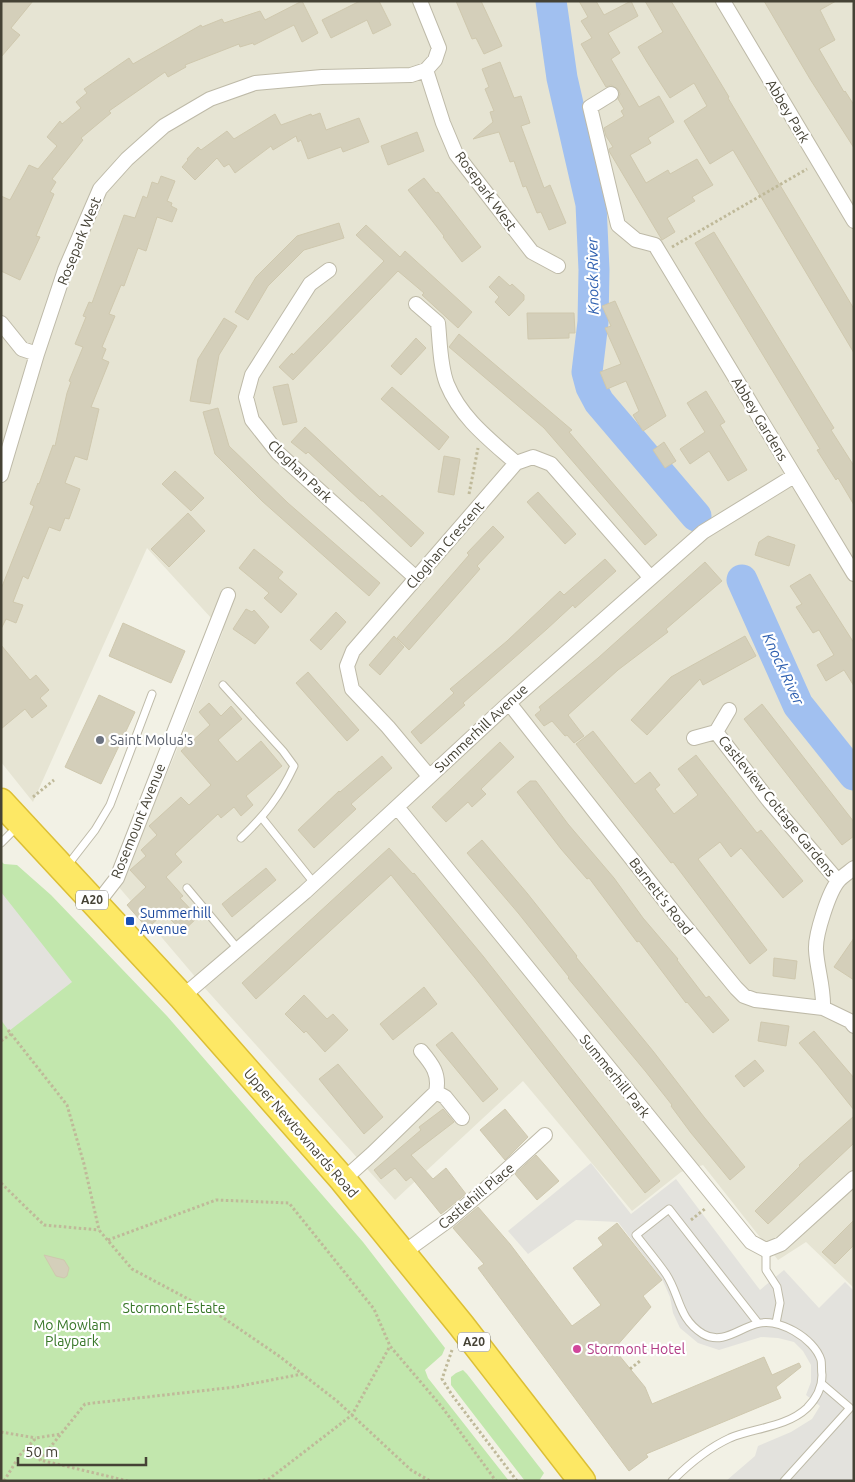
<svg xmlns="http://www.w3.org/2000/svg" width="855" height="1482" font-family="Ubuntu,sans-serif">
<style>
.residential{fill:#e6e4d3}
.green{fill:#c2e7ad}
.parking{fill:#e3e2dd}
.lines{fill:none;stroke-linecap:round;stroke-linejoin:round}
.river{stroke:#a1c0f0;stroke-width:31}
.building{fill:#d4cfba;stroke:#cfc8ae}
.lane-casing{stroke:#bebaa8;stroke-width:9}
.street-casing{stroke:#bebaa8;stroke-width:16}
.highway-casing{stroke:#dcbf35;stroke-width:29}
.path{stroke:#bfb999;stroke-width:3;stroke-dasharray:2.5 2.5;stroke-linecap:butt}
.lane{stroke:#fff;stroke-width:7}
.street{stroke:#fff;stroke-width:14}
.highway{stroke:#fde865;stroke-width:26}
.worship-dot{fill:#6b7280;stroke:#fff;stroke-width:2}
.transit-dot{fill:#1a4fb4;stroke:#fff;stroke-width:2}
.hotel-dot{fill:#d1479c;stroke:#fff;stroke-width:2}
.labels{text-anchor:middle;stroke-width:4.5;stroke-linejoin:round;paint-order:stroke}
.shield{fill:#fff;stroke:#7d7b72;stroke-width:1}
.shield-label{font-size:12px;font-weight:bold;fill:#454235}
.street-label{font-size:14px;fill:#454235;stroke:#fff}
.worship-label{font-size:14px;fill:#5b616d;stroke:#fff;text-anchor:start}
.transit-label{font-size:14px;fill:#164399;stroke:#fff;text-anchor:start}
.park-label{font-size:14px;fill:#377628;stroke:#fff}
.hotel-label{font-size:14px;fill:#b23c85;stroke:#fff;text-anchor:start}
.water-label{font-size:15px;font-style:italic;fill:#2f60b0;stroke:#fff}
</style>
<rect width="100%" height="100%" fill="#f2f1e5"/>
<path class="residential" d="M1,1H851L854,6V1288L806,1242L778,1260L703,1165L681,1172L632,1211L523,1081L395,1200L203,986L118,886L174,757L223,631L147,548L33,802L1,762Z"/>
<path class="green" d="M1,861L4,864L17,865L51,895L167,1016L363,1242L445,1348L442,1355L425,1370L428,1378L509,1481H1Z
M463,1370L467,1374L544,1473L539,1481H525L451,1385V1377L456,1373Z"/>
<path class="parking" d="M1,892L72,982L9,1031L1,1020Z
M591,1163L631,1214L676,1179L760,1290L784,1270L819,1308L845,1282L854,1291V1481H726L755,1456L758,1446L791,1432L812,1419L820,1406L806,1395L811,1382V1365L803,1351L794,1342L778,1338L761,1337L719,1350L698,1343L680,1328L673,1313L670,1297L663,1281L618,1222L576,1220L528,1254L508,1231Z"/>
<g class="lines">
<path class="river" d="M551,1L562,78L591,204L594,270L593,322L587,372L591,387L599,402L696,516
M742,580L798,705L854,775"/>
</g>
<path class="building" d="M1,1H33L11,28L20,35L1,57Z
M302,1L318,33L302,42L294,25L254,45L253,43L240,47L239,44L185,65L186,67L168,77L165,72L109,111L111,113L81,138L83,140L52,179L56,182L50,192L54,194L36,236L40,237L20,280L1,271V196L10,200L29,165L38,169L57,146L47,137L60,121L62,124L81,108L76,102L87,93L84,89L129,58L133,64L201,25L202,27L222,19L224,23L260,11L265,20Z
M360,1H379L391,25L373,34L367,20L331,38L322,20Z
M456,1H481L502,46L484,54L476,38L472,39Z
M579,1H596L604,15L631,1L638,16L608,33L620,53L611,59L639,107L659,96L674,122L648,138L651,143L630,155L646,183L668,170L670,174L697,159L713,185L692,197L695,201L667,218L675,232L662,240L609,151V149L613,147L606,136L604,128L624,116L621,111L624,109L618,99L620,94L618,89L611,85L606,87L581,44L592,38L581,21L588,17Z
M645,1H671L729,97L728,98L854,309V353L733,150L710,164L684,121L707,106L694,83L670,98L647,62L638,47L663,32Z
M764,1H836L820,10L835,40L819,49L844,92L845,91L854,105V148L810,79Z
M500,62L514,98L521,96L530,123L521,126L544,188L550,185L566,223L549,230L541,212L537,213L526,186L523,187L514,161L510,162L499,132L473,139L493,122L490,112L494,111L485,89L489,87L482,69Z
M320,113L326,130L359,118L369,142L343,152L341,147L308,159L301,140L298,142L296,136L273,150L271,146L235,173L229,164L224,167L217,158L195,180L182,167L188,160L187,159L198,147L201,150L227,131L234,139L275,114L281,125L311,114L312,116Z
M417,132L424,151L388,165L381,146Z
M161,176L175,181L167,201L172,203L171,206L177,209L172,222L157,217L146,251L138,248L124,286L121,285L109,314L115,316L102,347L106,349L102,359L109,362L91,407L99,409L87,460L75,456L65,483L80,489L69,519L65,518L60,531L49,527L28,579L23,576L13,602L23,605L16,623L6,619L1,629V589L34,506L30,504L38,483L39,484L53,445L55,446L67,393L71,382L69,381L83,347L75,344L86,317L83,316L89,302L92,303L124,215L135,218L143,196L147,198L152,182L158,184Z
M424,178L436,193L438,192L481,247L462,262L443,237L444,236L408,190Z
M339,223L344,238L304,250L268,286L248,320L235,312L256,277L297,236Z
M366,225L400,257L405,251L472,312L458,328L422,295L424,293L398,271L293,380L279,367L292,353L293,355L384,261L356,235Z
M714,232L824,412L834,428L831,430L854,466V505L838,478L836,480L817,450L820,449L695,243Z
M499,276L510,286L512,284L524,295V300L509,316L495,302L499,297L489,287Z
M615,301L666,416L643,431L633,415L639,411L626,381L607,389L600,372L621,364L605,328L611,326L602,306Z
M527,313H574L575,333H569V338L528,339Z
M224,318L237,326L219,355L210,404L190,401L198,359Z
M459,334L572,430L569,432L657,535L645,545L544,428L449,347Z
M416,338L426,348L401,375L391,366Z
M288,384L297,422L283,425L273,387Z
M392,387L449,437L439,450L381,399Z
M706,391L725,422L720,425L747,470L728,481L709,451L690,464L680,449L705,432L687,403Z
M218,408L229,446L288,503L380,583L369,596L262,501L215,454L203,412Z
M305,427L380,497L382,495L424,533L411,547L363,501H361L308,452L306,454L291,442Z
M664,442L676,461L665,468L653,450Z
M444,456L460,459L454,495L438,492Z
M175,471L204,498L191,511L162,484Z
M538,492L576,534L565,544L527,502Z
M188,513L205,531L169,567L151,549Z
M493,526L504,537L477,566L480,569L409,650L397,638L469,555L467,553Z
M768,536L795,545L789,566L755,555L759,542Z
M254,549L283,572L278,578L297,594L281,613L264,598L269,593L239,568Z
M605,559L616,571L575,608L573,605L547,629L463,703L465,705L421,744L411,732L454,693L450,689L507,641L560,591L564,595Z
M705,562L722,581L666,629L668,632L618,670L568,715L584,736L574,743L567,735L565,736L552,721L544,726L535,715L541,710L539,707L598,658Z
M810,574L854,643V686L844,670L826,681L817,665L834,655L819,630L813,633L796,607L802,604L790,586Z
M246,609L252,612L254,610L269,627L255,644L233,629Z
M336,612L346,622L321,650L310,640Z
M123,623L185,651L171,683L109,656Z
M394,636L404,647L380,675L369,665Z
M745,636L756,656L703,685L700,679L647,735L631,720L671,677Z
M1,645L30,680L36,675L49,690L40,698L47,706L32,718L25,709L1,729Z
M308,672L359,730L347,741L296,683Z
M99,695L135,712L101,784L65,767Z
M209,703L221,716L231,706L242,719L218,740L237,762L261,741L282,766L246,796L253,805L241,816L234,807L221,818L218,814L175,854L182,862L166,877L183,896L180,898L198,917L182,932L165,913L147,928L127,905L146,887L130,870L146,856L141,850L157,835L149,826L181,797L189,805L211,785L181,751L210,725L199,712Z
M762,704L854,822V836L842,845L744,719Z
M593,731L635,784L650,772L660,785L655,789L674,814L698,795L678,769L696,755L757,833L761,830L803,881L783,898L741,848L731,857L720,842L698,859L767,950L750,964L673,862L671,863L576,744Z
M500,742L514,757L481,789L486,794L472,807L468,802L446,822L432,807Z
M382,756L392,768L351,804L356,809L314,848L298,830L339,791L340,792Z
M530,781H536L568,824L614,878L643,918L678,959L677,960L706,998L709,996L729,1020L713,1033L687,1002L686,1003L639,941L637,942L589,878L587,879L561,849L517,792Z
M482,840L527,893L577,956L576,957L653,1051L704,1117L745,1167L730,1180L691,1133L671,1106L672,1105L646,1072L568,978L569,977L519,914L467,853Z
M389,848L413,874L414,873L483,956L660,1181L645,1193L475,978L391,875L256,999L242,983Z
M266,868L276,880L232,917L222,904Z
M854,938V980L834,967Z
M774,958L797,961L795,979L773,976Z
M424,987L437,1004L393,1040L380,1024Z
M304,995L327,1019L333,1014L348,1030L325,1052L306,1031L304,1033L285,1014Z
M761,1022L789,1026L786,1046L758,1041Z
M814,1031L854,1078V1110L818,1065L799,1043Z
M452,1032L498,1089L483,1102L436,1045Z
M755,1060L764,1071L744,1087L735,1076Z
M338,1064L383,1117L364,1134L319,1079Z
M443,1109L454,1122L411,1155L433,1179L446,1168L466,1194L441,1214L411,1177L406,1181L395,1168L381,1179L374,1170L421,1130L419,1127Z
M505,1109L528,1137L505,1160L480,1130Z
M854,1116V1143L768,1224L755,1211L800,1166L799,1165Z
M536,1155L559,1181L537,1200L515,1174Z
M478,1207L510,1244L572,1326L601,1305L573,1268L603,1245L598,1238L617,1223L662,1280L643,1296L651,1307L614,1349L645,1387L652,1404L764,1357L772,1375L799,1363L801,1367L776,1387L781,1398L646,1454L648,1457L629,1471L478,1268L484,1264L453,1228Z
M854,1220V1245L835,1264L822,1252Z
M44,1255L64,1260L69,1268L67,1276L64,1278L56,1276Z"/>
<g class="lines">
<defs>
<path id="lane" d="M223,685L283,751L294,766C280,796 265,815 241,838
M262,818L314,883
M1,843L17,827
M67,866L95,830L110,805L152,694
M187,888L238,949
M766,1250V1270L777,1287L780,1303L776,1323
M672,1481C689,1464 708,1448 730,1438C754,1428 787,1427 807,1408C816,1399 822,1387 822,1375C821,1370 822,1364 821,1360C814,1338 778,1317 756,1324C738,1329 722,1345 703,1334C678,1319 680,1295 666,1274C657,1261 646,1248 636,1235L669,1209L758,1323
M784,1481L850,1408L822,1384"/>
<path id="street" d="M723,1L854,221
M426,70L443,123L456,154L532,252L558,266
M611,94L590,107L618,225L636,240L655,245L854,574
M329,270L310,284L252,375L246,397L252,420L278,453L416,578
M416,304L438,323C440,343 440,366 447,384C461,418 489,439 516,463
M1,323L22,349L37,354
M1,475L37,354L65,270L100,189L127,159L164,126L210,99L255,83L322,77L411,75L426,70L435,60L439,48L420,1
M509,703L676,915L736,988L744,996L755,1000L823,1008L850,1021L854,1026
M716,732L770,802L838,881
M694,738L716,732L729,710
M429,776L388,727L352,689L347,666L353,651L516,463L533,457L551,464L650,577
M397,807L751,1242L766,1250L781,1244L854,1178
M96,905L117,878L228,595
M182,997L305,892L509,703L703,532L794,476
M823,1008C824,988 817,969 816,950C815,935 829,891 839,880C843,876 849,872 854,868
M436,1092L445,1097L462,1118
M343,1180L372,1154L436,1092C440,1074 432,1064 421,1051
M403,1253L450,1219L490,1185L545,1135"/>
<path id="highway" d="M1,802L182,997L343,1180L461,1325L582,1481"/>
</defs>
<use href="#lane" class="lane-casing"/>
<use href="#street" class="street-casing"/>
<use href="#highway" class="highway-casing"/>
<path class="path" d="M672,247L807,169
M469,494L478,448
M33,797L54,780
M8,1030L67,1105L84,1164L99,1230L132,1269L222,1317L279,1356L337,1401L411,1470L430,1481
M1,1041L11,1034
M1,1183L44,1225L99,1230
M691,1220L706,1208
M108,1240L216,1200L289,1203L374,1309L390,1346L442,1407L496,1481
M452,1350L442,1379L452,1395L517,1481
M630,1369L640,1361
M1,1432L36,1438
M4,1481L20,1455L36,1438L61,1434
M128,1481L40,1460L85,1404L235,1387L302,1374
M258,1481L269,1479L352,1415L390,1346"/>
<use href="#lane" class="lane"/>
<use href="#street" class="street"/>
<use href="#highway" class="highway"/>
</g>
<circle class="worship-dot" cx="100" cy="740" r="5"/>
<rect class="transit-dot" x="125" y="916" width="10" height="10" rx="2.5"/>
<circle class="hotel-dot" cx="577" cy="1349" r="5"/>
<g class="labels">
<g class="shield">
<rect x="76" y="890.5" width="32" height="19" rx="4"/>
<rect x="458" y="1332.5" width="32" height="19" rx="4"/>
</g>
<g class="shield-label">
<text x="92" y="904">A20</text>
<text x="474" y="1346">A20</text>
</g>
<g class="street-label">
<text transform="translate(788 111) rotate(59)" y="5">Abbey Park</text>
<text transform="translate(486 191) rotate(54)" y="5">Rosepark West</text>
<text transform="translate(79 241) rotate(-68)" y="5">Rosepark West</text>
<text transform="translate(760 419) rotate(59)" y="5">Abbey Gardens</text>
<text transform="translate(300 471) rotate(44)" y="5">Cloghan Park</text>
<text transform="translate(445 545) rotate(-49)" y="5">Cloghan Crescent</text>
<text transform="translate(481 728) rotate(-43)" y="5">Summerhill Avenue</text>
<text transform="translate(777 806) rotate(51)" y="5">Castleview Cottage Gardens</text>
<text transform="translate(138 821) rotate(-68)" y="5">Rosemount Avenue</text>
<text transform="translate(661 896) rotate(52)" y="5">Barnett's Road</text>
<text transform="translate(615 1076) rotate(51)" y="5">Summerhill Park</text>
<text transform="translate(301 1133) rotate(49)" y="5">Upper Newtownards Road</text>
<text transform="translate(476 1196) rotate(-40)" y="5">Castlehill Place</text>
</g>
<g class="worship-label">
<text x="110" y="745">Saint Molua's</text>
</g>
<g class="transit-label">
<text x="140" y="918">Summerhill<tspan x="140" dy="16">Avenue</tspan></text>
</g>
<g class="park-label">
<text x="174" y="1313">Stormont Estate</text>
<text x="72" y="1330">Mo Mowlam<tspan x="72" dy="16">Playpark</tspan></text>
</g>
<g class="hotel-label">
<text x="587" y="1354">Stormont Hotel</text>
</g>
<g class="water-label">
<text transform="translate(593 276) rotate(-91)" y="5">Knock River</text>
<text transform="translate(783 669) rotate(65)" y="5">Knock River</text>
</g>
</g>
<rect width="855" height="1482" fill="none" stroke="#454235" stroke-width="5"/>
<path d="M18 1457v8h128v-8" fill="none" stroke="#454235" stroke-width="2.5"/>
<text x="25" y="1457" font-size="15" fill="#454235" stroke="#ffffff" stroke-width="4" paint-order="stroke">50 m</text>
</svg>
